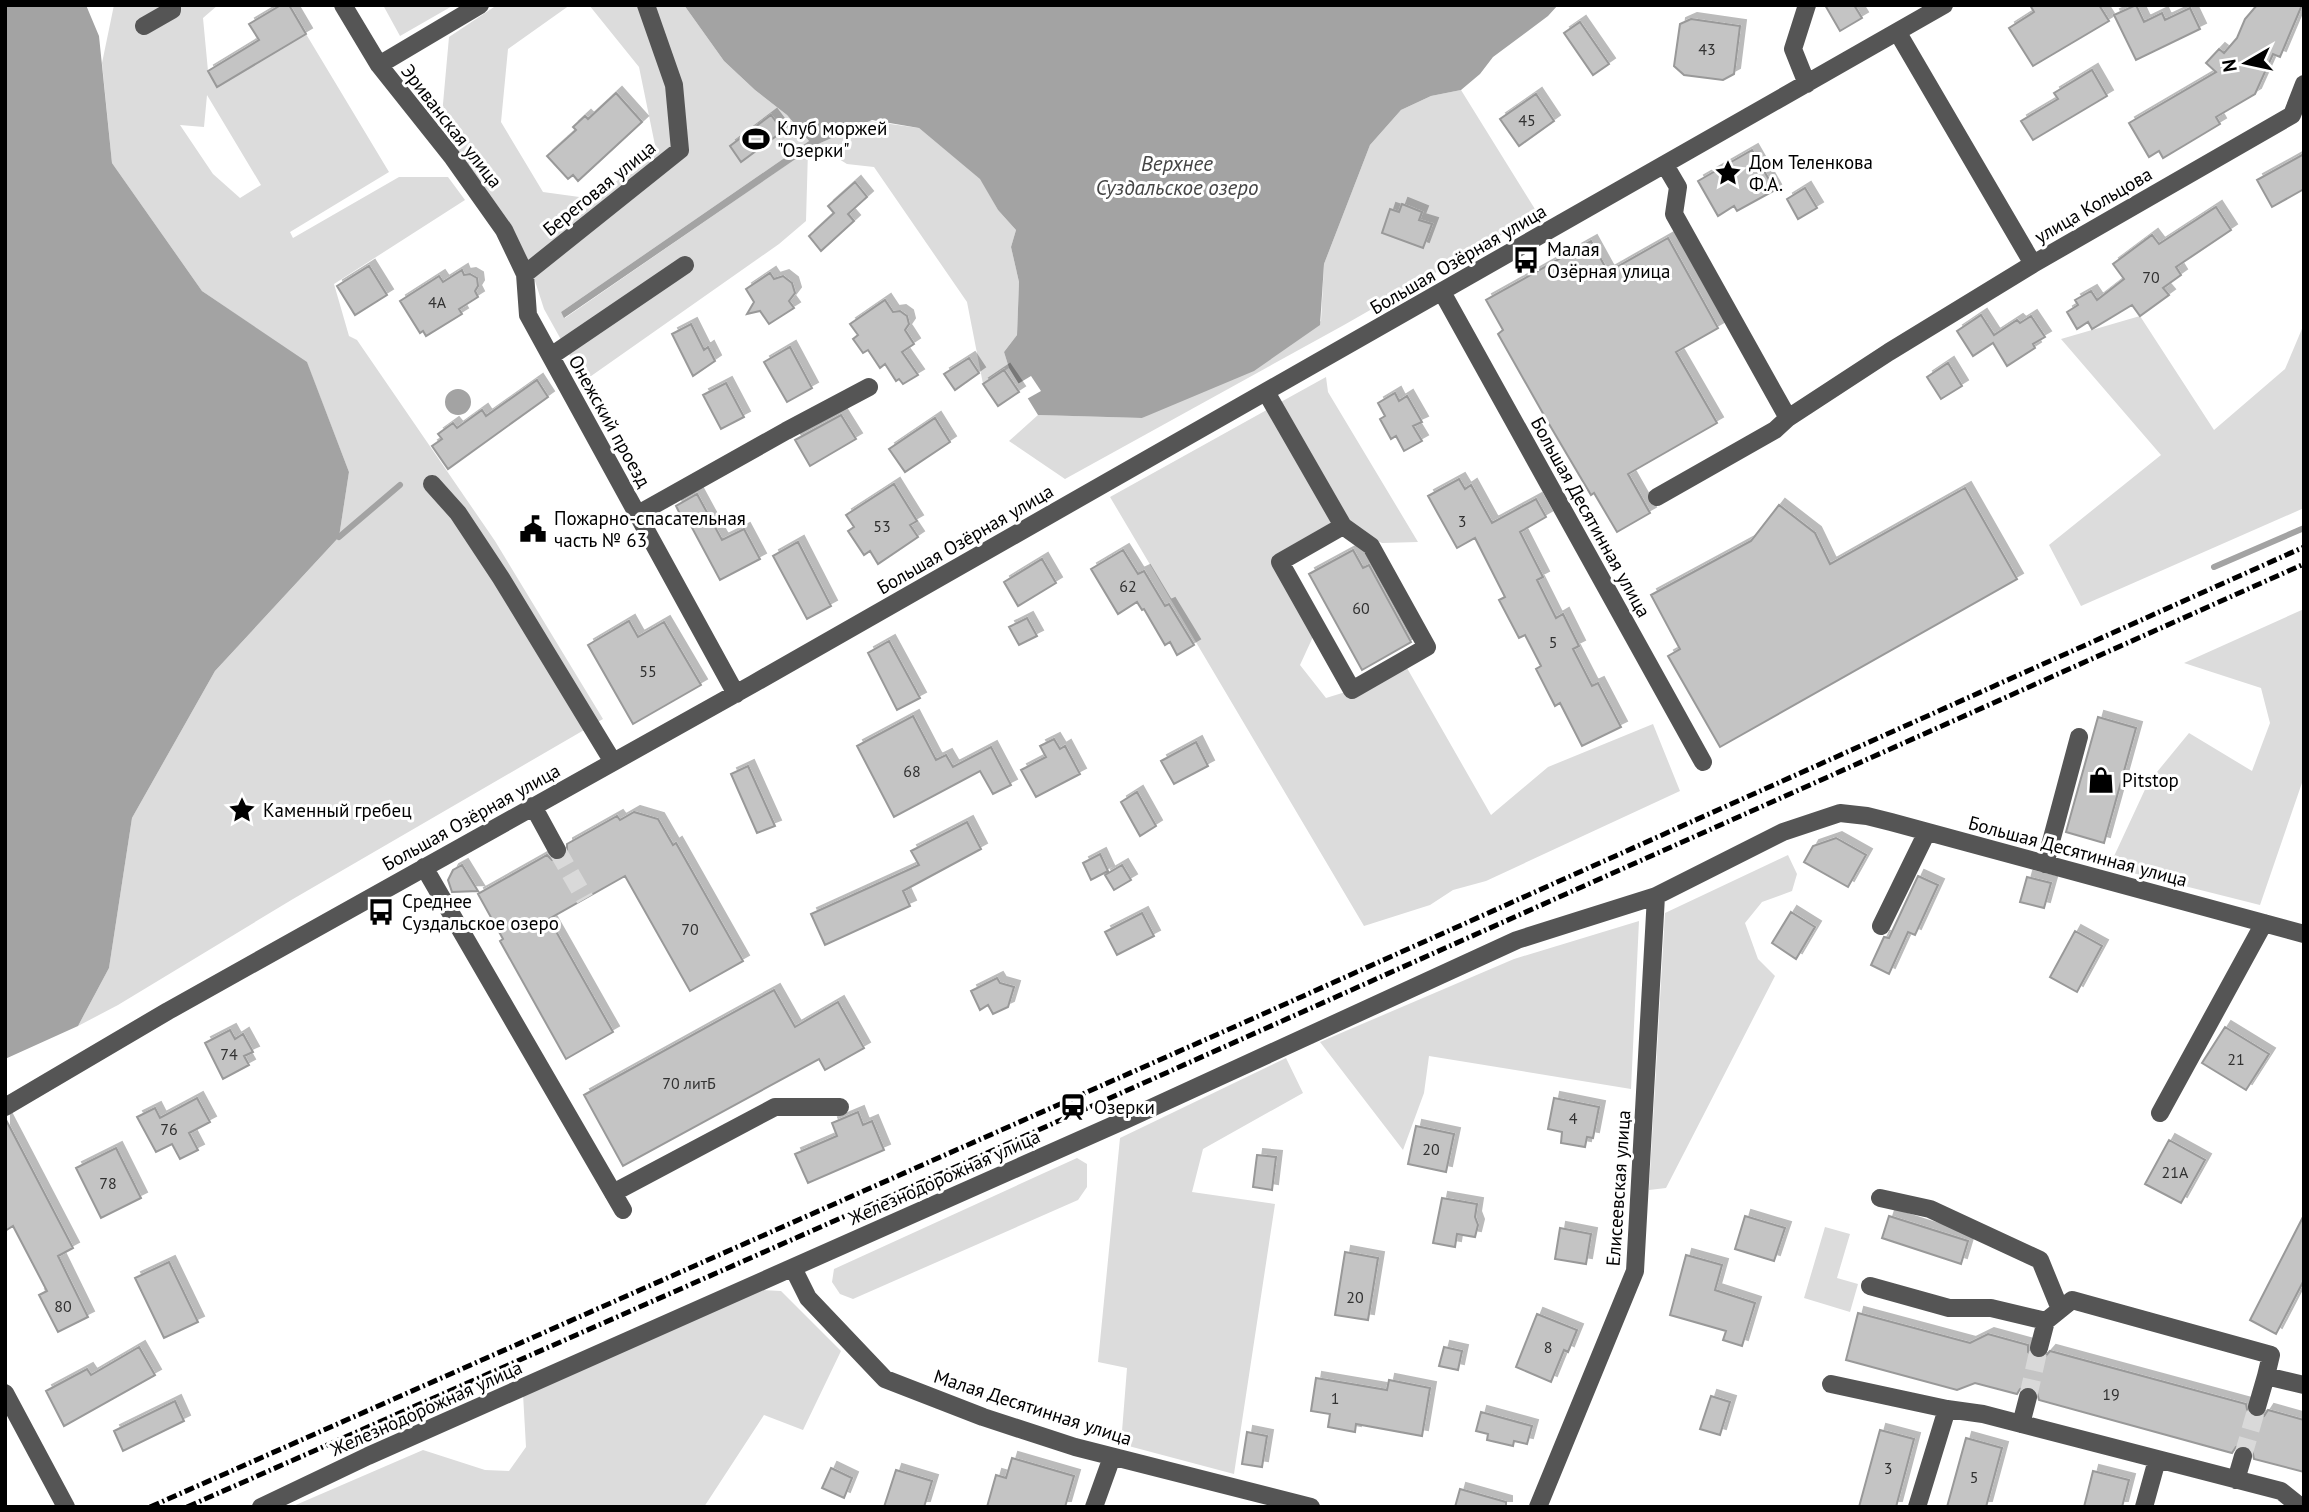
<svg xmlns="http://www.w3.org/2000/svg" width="2309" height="1512" font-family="'PT Sans',sans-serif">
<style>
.green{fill:#dcdcdc;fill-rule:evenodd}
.water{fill:#a3a3a3}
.pier{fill:#fff}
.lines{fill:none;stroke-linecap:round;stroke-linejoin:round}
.stream{stroke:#a3a3a3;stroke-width:6}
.building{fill:#c4c4c4;stroke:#999;stroke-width:2;filter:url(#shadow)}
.minor-tunnel{stroke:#d9d9d9;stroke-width:18;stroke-dasharray:18 9;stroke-linecap:butt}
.minor{stroke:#555;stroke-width:18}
.rail{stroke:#000;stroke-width:5;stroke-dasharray:10 3.5 2 3.5;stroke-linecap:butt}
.labels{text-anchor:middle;stroke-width:6;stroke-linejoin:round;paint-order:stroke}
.number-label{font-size:16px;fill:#313131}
.street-label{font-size:19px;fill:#000;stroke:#fff}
.poi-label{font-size:19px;fill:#000;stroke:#fff;text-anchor:start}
.water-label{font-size:21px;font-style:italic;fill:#444;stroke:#fff}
</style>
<defs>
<filter id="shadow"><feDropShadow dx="6" dy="-6" stdDeviation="0" flood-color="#0004"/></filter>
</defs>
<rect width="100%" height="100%" fill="#fff"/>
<path class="green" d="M114,5H218L203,18L208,71L217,87L306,34L389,172L290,232L293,238L399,177H448L465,200L334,284L349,336L357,340L495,541L603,719L293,899L118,1005L78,1026L109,968L132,818L215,671L339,537L349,472L307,363L202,291L112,163L102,63ZM207,95L261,185L240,198L213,174L180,125L204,127Z
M383,5H454L400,36Z
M497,5H570L508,49L501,122L543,192L594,199L656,150L639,67L589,5H684L724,61L755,90L787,115L809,141L561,312L565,318L808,150L806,221L779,244L584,381L544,309L535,281L510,223L441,126L449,37Z
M1461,90L1538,214L1344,325L1065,479L1009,441L1038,415L1142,418L1321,321L1324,264L1370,145L1401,110L1431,96Z
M869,121L919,128L981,179L998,210L1016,230L1011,247L1019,282L1017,335L1004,352L1009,368L983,384L967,302L874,167L847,164L816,145Z
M2140,316L2214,430L2285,369L2304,324V508L2081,606L2049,545L2161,455L2061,339Z
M1326,377L1328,392L1418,542L1382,543L1343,526L1280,561L1317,628L1300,665L1326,698L1352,690L1403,661L1491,815L1548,767L1653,724L1680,791L1486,881L1453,890L1430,905L1364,926L1110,497Z
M2304,609V777L2260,905L2109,867L2148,783L2189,733L2252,771L2270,723L2261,688L2184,663Z
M1788,855L1797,874L1792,891L1762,902L1745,923L1758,959L1775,976L1666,1188L1649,1190L1665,913Z
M1639,921L1631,1089L1429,1056L1424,1093L1403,1150L1320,1042L1514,959Z
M1286,1058L1303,1093L1203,1149L1192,1192L1275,1204L1234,1474L1121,1444L1127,1368L1098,1362L1120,1138Z
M1077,1158L1087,1164V1187L1078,1200L853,1299L840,1294L832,1282L834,1269Z
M1825,1227L1850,1234L1837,1278L1858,1284L1850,1312L1804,1298Z
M760,1290L781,1291L841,1351L803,1430L764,1415L704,1507H291L423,1450L485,1470L509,1471L526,1447L523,1394Z"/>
<path class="water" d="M5,5H86L99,36L112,163L202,291L307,362L349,472L339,537L215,671L132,818L109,968L78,1026L5,1059Z
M684,5H1558L1548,16L1493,57L1480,74L1461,90L1431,96L1401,110L1370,145L1324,264L1320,325L1254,371L1142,418L1038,415L1009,368L1004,352L1017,335L1019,282L1011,247L1016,230L998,210L980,179L919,128L872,120L816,145L564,318L561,312L809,141L787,115L755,90L724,61Z
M445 402a13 13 0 1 1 26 0a13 13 0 1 1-26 0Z"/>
<path class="pier" d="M1031,376L1041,391L1025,400L1016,385Z"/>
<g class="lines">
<path class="stream" d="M339,537L400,485
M2214,567L2304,528"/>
</g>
<path class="building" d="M281,5H289L306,34L217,87L208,71L259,40L249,24Z
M1825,5H1854L1862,18L1840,31Z
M2030,5H2099L2109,21L2033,66L2009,28L2034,12Z
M2136,5L2144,22L2162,13L2165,20L2190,8L2200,29L2136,60L2114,15Z
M2257,5H2302L2280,57L2273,54L2255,94L2216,117L2220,124L2185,145L2163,158L2159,151L2149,157L2129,123L2216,72L2206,63L2219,49L2224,53L2237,38L2245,19Z
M1691,19L1740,26L1734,74L1723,80L1684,75L1674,66L1680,24Z
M1580,22L1609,64L1593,75L1564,33Z
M2092,70L2107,96L2033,140L2021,121L2058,99L2054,93Z
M616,93L642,122L578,181L573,175L568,179L547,156L576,130L573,127L585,116L588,119Z
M1536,94L1554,121L1519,146L1500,119Z
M771,115L783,131L741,162L730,146Z
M1752,150L1775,190L1737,211L1734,206L1718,216L1698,181Z
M2304,154V189L2272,207L2257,180Z
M855,182L867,197L848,214L854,221L821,251L809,236L834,213L828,206Z
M1805,188L1817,208L1798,219L1787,199Z
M1402,204L1422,212L1419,220L1432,224L1423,248L1382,233L1390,209L1399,212Z
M2216,207L2231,230L2176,267L2181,275L2163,288L2169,295L2140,316L2132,305L2092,329L2088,322L2077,329L2067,312L2078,305L2075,300L2091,291L2097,300L2124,279L2113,264L2152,235L2159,244Z
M1668,238L1718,328L1676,352L1717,423L1628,474L1650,513L1617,532L1594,493L1591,495L1549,424L1498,334L1503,330L1486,300L1591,241L1608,272Z
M369,266L387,295L355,315L337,286Z
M462,270L464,275L470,274L477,278L478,286L475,291L478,297L459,309L462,314L426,336L423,331L420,333L400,301L439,276L443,282Z
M770,273L774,279L783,276L792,283L795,293L789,301L794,308L769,324L760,311L747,314L754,302L746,289Z
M885,300L893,312L900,311L907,316L909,324L905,330L914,344L902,352L918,375L903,384L899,379L896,381L885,364L880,368L868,350L863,353L853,339L858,335L850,324Z
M1981,315L1994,335L2017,320L2020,323L2031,316L2045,337L2033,344L2035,348L2007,366L1993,343L1973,356L1957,331Z
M691,324L704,350L708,347L715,361L693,376L672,334Z
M790,347L812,388L787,402L764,362Z
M969,358L979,373L955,390L944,374Z
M1948,363L1962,386L1941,399L1927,377Z
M1004,370L1019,392L998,406L983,384Z
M537,380L548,397L448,469L432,446L442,439L438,434L453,423L457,428L482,410L486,416Z
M726,383L744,417L721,429L703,395Z
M1395,393L1399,401L1407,396L1422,422L1413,426L1422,441L1404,451L1396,436L1391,439L1380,419L1385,416L1378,403Z
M841,415L856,439L810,466L795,440Z
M935,418L950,442L905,472L889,449Z
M1459,479L1465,489L1471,485L1492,523L1536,499L1546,517L1520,532L1543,577L1537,580L1556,618L1563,614L1579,646L1573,649L1592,686L1598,683L1621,727L1582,746L1560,703L1555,706L1536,669L1541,666L1525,635L1519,638L1499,600L1505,597L1475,538L1457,548L1428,496Z
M894,484L917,521L910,525L918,537L878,564L870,551L864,555L848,531L854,527L846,515Z
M1965,488L2017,579L1720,747L1668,656L1680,649L1651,595L1751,541L1779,505L1815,533L1830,564Z
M697,494L722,540L744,529L760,559L720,580L690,524L686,526L676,506Z
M798,542L831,606L807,619L773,556Z
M1123,550L1138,574L1144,571L1165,606L1169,604L1194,645L1177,655L1170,642L1165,645L1144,609L1142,610L1137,602L1118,614L1091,569Z
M1353,550L1363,568L1369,565L1411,642L1362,670L1309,574Z
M1042,559L1056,583L1018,606L1004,582Z
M1027,618L1037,636L1019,645L1009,627Z
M629,621L638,637L664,622L701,685L633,724L588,645Z
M889,641L920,698L897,710L868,653Z
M913,716L936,760L946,755L953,767L991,747L1011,785L993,794L980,771L894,817L857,746Z
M2098,717L2136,728L2104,843L2066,832Z
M1054,739L1060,749L1065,746L1080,774L1036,797L1021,770L1046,757L1040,746Z
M1196,742L1208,766L1174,784L1161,761Z
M748,766L775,826L757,833L731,774Z
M1137,792L1156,826L1140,836L1121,802Z
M634,812L658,819L673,845L676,843L743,961L690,991L625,876L549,919L613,1032L566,1059L500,941L503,939L478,894L547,855L552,860H562L567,855V844L617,816L620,820Z
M967,822L981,849L903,891L910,906L825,945L811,914L919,865L911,851Z
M1836,838L1866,855L1848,887L1804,862L1813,846Z
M1100,854L1108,871L1091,880L1083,863Z
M462,865L478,891L452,892L448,880L453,870Z
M1122,865L1131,880L1114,890L1105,875Z
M1918,876L1938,885L1915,935L1908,932L1889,974L1871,965L1884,937L1889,938Z
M2027,877L2051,883L2044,908L2020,902Z
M1791,912L1815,927L1796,959L1772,943Z
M1142,913L1154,936L1117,955L1105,932Z
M2075,931L2102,946L2077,992L2050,977Z
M997,978L1000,983L1014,987L1008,1007L993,1014L988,1005L980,1010L971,991Z
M774,990L795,1027L838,1002L864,1048L825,1070L819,1059L623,1166L584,1095Z
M2225,1027L2269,1054L2246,1090L2202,1063Z
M230,1030L235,1039L243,1034L253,1052L244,1056L249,1065L223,1079L205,1043Z
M197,1098L210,1122L189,1133L198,1150L180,1159L172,1144L156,1152L137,1117L155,1108L160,1118Z
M1554,1098L1599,1107L1593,1138L1587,1137L1585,1147L1561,1143L1562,1132L1548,1129Z
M858,1112L863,1125L872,1121L884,1150L808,1183L795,1154L837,1136L832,1123Z
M5,1118L73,1248L58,1256L88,1317L58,1332L39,1295L47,1291L13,1226L5,1231Z
M1416,1126L1454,1134L1446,1172L1408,1164Z
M2169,1140L2205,1160L2181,1203L2145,1184Z
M116,1148L141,1198L101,1218L76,1168Z
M1257,1155L1276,1157L1272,1190L1253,1187Z
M1442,1198L1477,1204L1475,1217L1478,1225L1475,1237L1457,1234L1455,1247L1433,1243Z
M2304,1215V1280L2276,1334L2250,1320Z
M1745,1216L1785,1228L1774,1261L1735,1249Z
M1889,1216L1968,1241L1961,1264L1882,1238Z
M1560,1228L1591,1234L1586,1264L1555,1259Z
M1345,1252L1378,1258L1368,1320L1335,1315Z
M1686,1255L1722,1265L1715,1290L1755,1303L1742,1346L1723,1340L1726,1331L1670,1315Z
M169,1262L198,1322L164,1338L135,1278Z
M1858,1313L1970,1343L1988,1334L2028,1345V1352L2036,1359H2043L2050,1351L2246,1404L2248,1414L2255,1418L2264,1416L2268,1410L2304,1420V1472L2254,1459L2252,1449L2246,1445L2236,1447L2232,1453L2039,1400L2036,1389L2030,1386L2020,1389L2017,1394L1975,1383L1957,1390L1846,1360Z
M1537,1314L1577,1330L1568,1352L1564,1350L1551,1382L1516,1367Z
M139,1347L155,1375L64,1426L46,1391L87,1369L91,1375Z
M1444,1347L1462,1351L1458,1370L1439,1366Z
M1316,1378L1387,1390L1389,1380L1430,1388L1422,1436L1356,1424L1355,1432L1328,1427L1330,1414L1311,1411Z
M1711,1396L1730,1402L1720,1435L1700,1429Z
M175,1401L184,1421L123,1451L114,1431Z
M1481,1412L1532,1426L1527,1444L1514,1441L1513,1446L1487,1440L1488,1434L1476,1431Z
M1880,1430L1914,1439L1896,1507H1859Z
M1247,1432L1267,1436L1262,1467L1242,1464Z
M1966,1438L2002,1448L1986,1507H1947Z
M1012,1458L1074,1476L1065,1507H987L996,1475L1006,1478Z
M831,1468L852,1478L844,1498L822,1488Z
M896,1470L932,1481L924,1507H884Z
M2093,1471L2129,1480L2122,1507H2084Z
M1460,1489L1506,1502V1507H1455Z"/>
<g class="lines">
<path class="minor-tunnel" d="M557,850L585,899
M2028,1397L2039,1348
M2243,1456L2257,1407"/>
<path class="minor" d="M343,5L379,65L453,158L504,230L525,274L528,315L736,694
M1807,5L1793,49L1807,84
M144,26L172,10V5
M1898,33L2033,264
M379,65L480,5
M525,274L680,150L674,85L646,5
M1442,292L1703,762
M551,356L685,265
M1266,392L1343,526L1371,546L1427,647L1352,690L1280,562L1343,526
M1788,418L1889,352L2033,264L2292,115L2304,84
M432,484L458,513L501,578L613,762
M1657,497L1775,430L1788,418L1674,214L1678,187L1665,165
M638,514L786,431L869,387
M533,806L557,850
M2045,864L2079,737
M424,867L623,1210
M1881,926L1927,832
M5,1107L168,1011L753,684L1944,5
M2160,1113L2264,923
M613,1193L775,1107H840
M1880,1198L1930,1209L2040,1260L2060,1309
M793,1268L808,1298L885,1379L983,1417L1075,1447L1311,1507
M1870,1286L1949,1308H1991L2046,1321L2072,1300L2271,1355L2266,1376L2304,1385
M2039,1348L2046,1321
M1831,1384L1947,1409L1983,1414L2281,1491L2301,1507
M5,1393L66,1507
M2257,1407L2266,1376
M2021,1424L2028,1397
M2236,1480L2243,1456
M261,1507L368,1456L1125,1120L1517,940L1656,896L1783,832L1840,813L1867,816L1891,822L2304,934
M1094,1507L1112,1457
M1538,1507L1635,1271L1656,896
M1917,1507L1947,1409
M2144,1507L2157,1460"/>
<path class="rail" d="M150,1507L1243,1023L2304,547
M187,1507L893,1195L2304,564"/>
</g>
<defs>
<symbol id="stadium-bare" viewBox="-9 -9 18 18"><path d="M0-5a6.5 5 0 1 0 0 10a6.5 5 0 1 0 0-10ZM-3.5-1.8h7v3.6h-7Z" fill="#000" stroke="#fff" stroke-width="2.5" paint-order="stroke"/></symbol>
<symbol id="sight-bare" viewBox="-9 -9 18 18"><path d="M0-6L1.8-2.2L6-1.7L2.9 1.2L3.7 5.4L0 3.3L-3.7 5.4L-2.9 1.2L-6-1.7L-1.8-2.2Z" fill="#000" stroke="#fff" stroke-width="2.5" paint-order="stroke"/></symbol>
<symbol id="bus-bare" viewBox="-9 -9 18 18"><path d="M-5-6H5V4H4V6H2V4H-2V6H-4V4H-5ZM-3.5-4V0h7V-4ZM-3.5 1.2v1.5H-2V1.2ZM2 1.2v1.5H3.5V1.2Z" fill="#000" stroke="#fff" stroke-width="2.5" paint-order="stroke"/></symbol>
<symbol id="civic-bare" viewBox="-9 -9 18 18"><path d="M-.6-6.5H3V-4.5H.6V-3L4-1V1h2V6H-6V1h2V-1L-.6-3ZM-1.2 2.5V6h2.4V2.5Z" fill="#000" stroke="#fff" stroke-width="2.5" paint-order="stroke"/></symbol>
<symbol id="shop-bare" viewBox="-9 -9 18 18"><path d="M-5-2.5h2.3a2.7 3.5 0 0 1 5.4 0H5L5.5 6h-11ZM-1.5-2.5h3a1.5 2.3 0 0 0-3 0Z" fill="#000" stroke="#fff" stroke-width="2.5" paint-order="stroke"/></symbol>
<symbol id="station-bare" viewBox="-9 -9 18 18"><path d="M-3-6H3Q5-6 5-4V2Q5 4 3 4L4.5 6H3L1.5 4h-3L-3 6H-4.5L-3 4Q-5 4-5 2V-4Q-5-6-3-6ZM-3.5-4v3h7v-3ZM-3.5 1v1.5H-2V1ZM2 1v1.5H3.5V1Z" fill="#000" stroke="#fff" stroke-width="2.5" paint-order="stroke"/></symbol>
</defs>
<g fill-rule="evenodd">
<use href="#stadium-bare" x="737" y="120" width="38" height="38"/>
<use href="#sight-bare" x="1709" y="154" width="38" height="38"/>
<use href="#bus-bare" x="1507" y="241" width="38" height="38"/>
<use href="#civic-bare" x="514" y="510" width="38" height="38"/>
<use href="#shop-bare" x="2082" y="761" width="38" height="38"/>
<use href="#sight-bare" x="223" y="791" width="38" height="38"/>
<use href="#bus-bare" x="362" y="893" width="38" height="38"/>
<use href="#station-bare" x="1054" y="1088" width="38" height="38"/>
</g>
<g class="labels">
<g class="number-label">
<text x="1707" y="55">43</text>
<text x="1527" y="126">45</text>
<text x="2151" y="283">70</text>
<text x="437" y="308">4А</text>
<text x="1462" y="527">3</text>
<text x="882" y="532">53</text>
<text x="1128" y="592">62</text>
<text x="1361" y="614">60</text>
<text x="1553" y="648">5</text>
<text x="648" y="677">55</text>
<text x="912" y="777">68</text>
<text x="690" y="935">70</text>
<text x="229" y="1060">74</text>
<text x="2236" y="1065">21</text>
<text x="689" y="1089">70 литБ</text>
<text x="1573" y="1124">4</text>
<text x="169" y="1135">76</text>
<text x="1431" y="1155">20</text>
<text x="2175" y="1178">21А</text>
<text x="108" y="1189">78</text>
<text x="1355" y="1303">20</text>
<text x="63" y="1312">80</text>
<text x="1548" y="1353">8</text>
<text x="2111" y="1400">19</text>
<text x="1335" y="1404">1</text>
<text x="1888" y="1474">3</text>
<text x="1974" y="1483">5</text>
</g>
<g class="street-label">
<text transform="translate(452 126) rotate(52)" y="7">Эриванская улица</text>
<text transform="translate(599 188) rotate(-39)" y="7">Береговая улица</text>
<text transform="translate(2093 205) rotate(-30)" y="7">улица Кольцова</text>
<text transform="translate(1458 259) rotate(-30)" y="7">Большая Озёрная улица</text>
<text transform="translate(610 421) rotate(61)" y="7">Онежский проезд</text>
<text transform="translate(1591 517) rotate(61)" y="7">Большая Десятинная улица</text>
<text transform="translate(965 539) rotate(-30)" y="7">Большая Озёрная улица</text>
<text transform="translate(471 817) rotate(-29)" y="7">Большая Озёрная улица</text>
<text transform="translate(2078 851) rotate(15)" y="7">Большая Десятинная улица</text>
<text transform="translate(944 1177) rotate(-24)" y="7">Железнодорожная улица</text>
<text transform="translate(1618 1188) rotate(-86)" y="7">Елисеевская улица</text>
<text transform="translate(1033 1407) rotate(18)" y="7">Малая Десятинная улица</text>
<text transform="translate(426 1408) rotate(-24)" y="7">Железнодорожная улица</text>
</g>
<g class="poi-label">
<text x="777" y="135">Клуб моржей<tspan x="777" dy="22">"Озерки"</tspan></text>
<text x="1749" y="169">Дом Теленкова<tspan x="1749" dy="22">Ф.А.</tspan></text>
<text x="1547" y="256">Малая<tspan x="1547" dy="22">Озёрная улица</tspan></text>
<text x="554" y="525">Пожарно-спасательная<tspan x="554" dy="22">часть № 63</tspan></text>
<text x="2122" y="787">Pitstop</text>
<text x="263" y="817">Каменный гребец</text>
<text x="402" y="908">Среднее<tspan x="402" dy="22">Суздальское озеро</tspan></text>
<text x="1094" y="1114">Озерки</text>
</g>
<g class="water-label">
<text x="1177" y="171">Верхнее<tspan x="1177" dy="24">Суздальское озеро</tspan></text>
</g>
</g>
<rect width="2309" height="1512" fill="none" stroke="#000000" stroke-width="14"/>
<g transform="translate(2246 63) rotate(261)" stroke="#ffffff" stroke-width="5" paint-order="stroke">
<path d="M0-5L12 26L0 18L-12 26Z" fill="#000000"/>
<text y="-10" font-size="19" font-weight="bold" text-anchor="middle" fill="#000000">N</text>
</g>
</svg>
